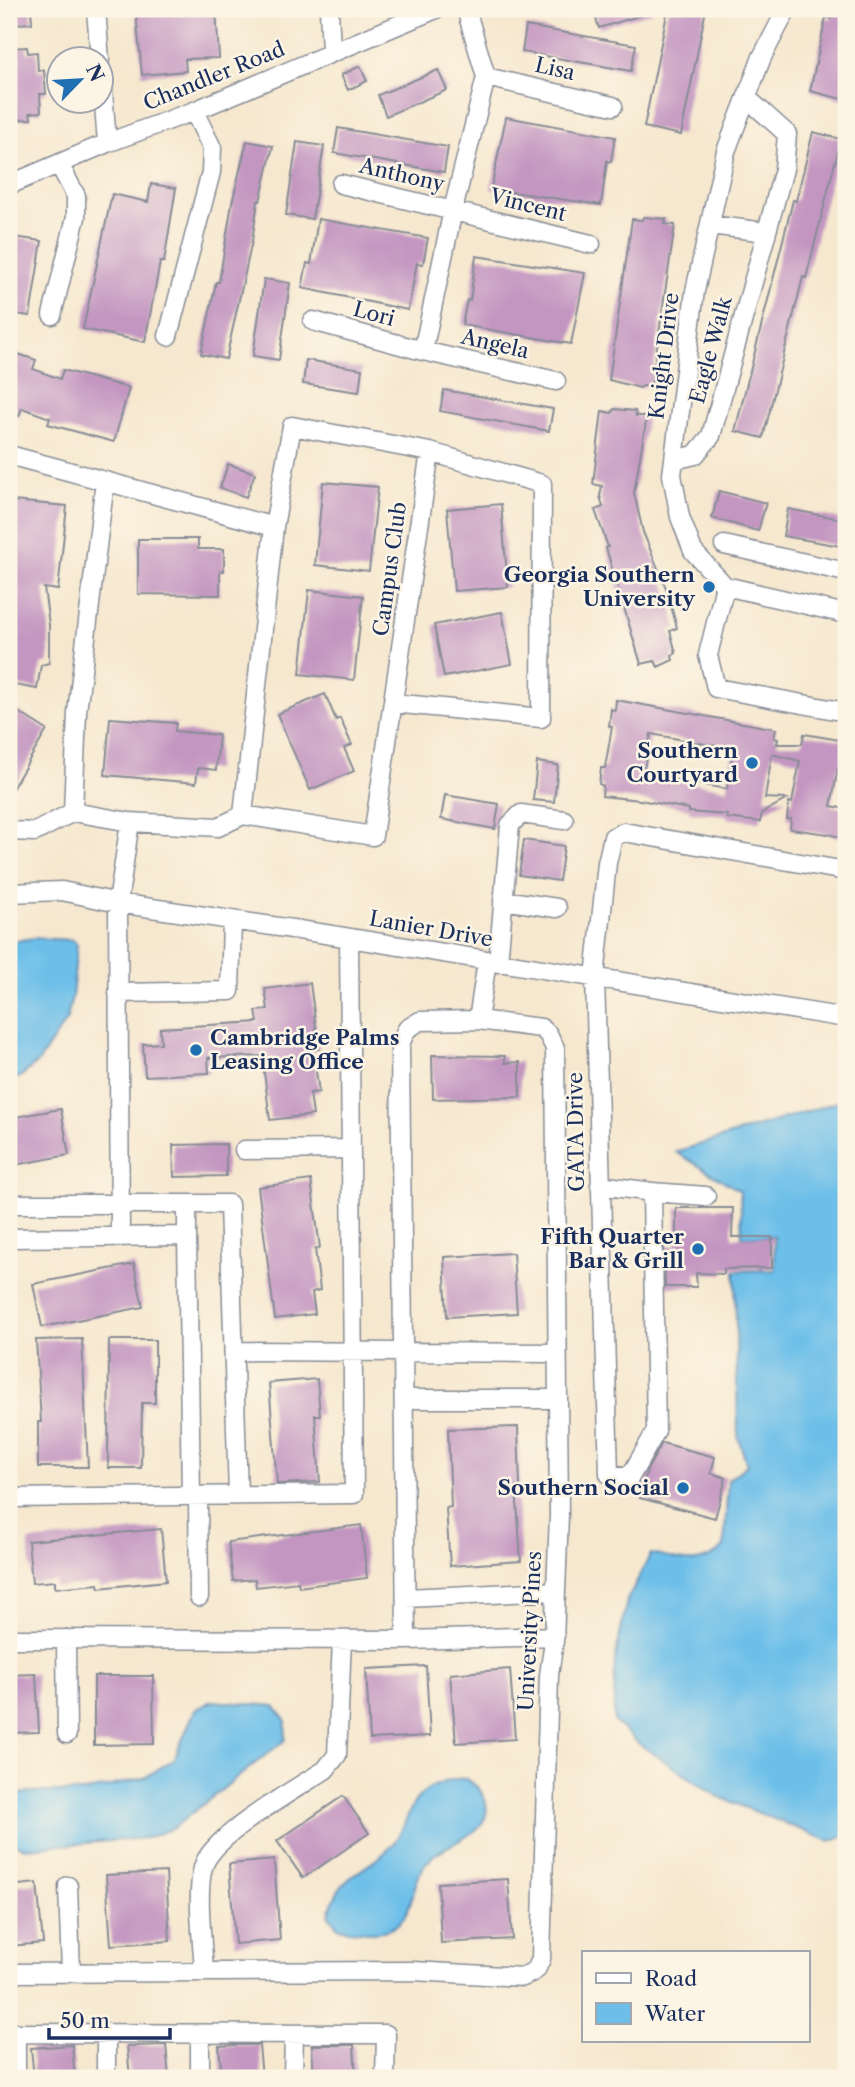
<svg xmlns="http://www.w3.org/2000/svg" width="855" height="2087" font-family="'Libre Caslon Text',serif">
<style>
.water{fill:#6dbfe9;stroke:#4477a4;stroke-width:2}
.building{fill:#c396c1;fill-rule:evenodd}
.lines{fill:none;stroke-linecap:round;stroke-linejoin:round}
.minor-casing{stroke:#888c96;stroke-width:21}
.minor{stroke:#fff;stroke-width:18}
.poi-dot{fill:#1f6fb2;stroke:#fcf5e5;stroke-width:2.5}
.labels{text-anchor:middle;stroke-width:5;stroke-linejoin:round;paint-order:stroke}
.street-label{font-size:21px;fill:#1b2f5e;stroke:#fcf5e5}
.poi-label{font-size:21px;font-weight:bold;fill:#1b2f5e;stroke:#fcf5e5;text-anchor:end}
</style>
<rect width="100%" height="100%" fill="#fcf5e5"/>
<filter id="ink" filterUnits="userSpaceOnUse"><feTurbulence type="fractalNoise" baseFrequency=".0143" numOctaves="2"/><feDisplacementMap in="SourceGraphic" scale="14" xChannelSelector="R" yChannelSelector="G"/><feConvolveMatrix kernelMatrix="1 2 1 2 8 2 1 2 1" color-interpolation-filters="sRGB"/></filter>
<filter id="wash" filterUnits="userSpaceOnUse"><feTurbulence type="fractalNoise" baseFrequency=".00686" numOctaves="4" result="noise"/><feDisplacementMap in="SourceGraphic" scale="28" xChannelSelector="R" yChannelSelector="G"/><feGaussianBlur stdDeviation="1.57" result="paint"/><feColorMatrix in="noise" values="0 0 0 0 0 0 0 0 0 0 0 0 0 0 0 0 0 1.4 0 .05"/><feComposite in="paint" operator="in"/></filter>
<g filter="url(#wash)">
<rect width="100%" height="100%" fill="#f6e8cf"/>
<path class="water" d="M34,938L73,940L77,945L72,997L67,1019L39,1061L20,1077L9,1081V942Z
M846,1099V1835L829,1841L719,1797L639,1744L614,1721L615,1660L627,1600L651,1554C681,1560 699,1570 724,1547L728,1480L747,1465L738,1437L735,1271L775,1270L774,1236L742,1237L740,1191L676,1152Z
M212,1701L275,1706L286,1721L285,1740L173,1828L147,1838L25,1848L9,1843V1803L17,1795L29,1792H85L144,1778L174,1759L195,1710Z
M464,1778C482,1787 495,1807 480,1826C467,1842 434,1846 421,1871C411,1889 413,1917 392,1928C380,1935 352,1931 339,1928L329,1916C337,1869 375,1872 397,1838C408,1823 408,1804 424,1792C436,1783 450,1780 464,1778Z"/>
<g id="blocks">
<path class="building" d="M14,9H31L32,23L16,24Z
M178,9H216L219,58L185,59L186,71L142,75L136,13Z
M593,9H652V12L599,28Z
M668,9H706L681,135L644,127Z
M833,9H846V100L810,91L826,17L831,19Z
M526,26L636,45L631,71L522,52Z
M27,47L28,53L37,52L38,71L44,70L46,94H40L41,112L30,113L31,119L14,120L13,110L9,111L11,48Z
M360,66L367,81L348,90L341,75Z
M438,70L447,90L386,116L378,95Z
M506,117L615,137L611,162L607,161L601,205L491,189Z
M338,128L448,147L444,172L334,153Z
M813,132L841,139L806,278L803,277L763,438L735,431L793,200L796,201Z
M247,141L273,146L260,201H258L252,241L226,359L201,354L216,282H219L232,203Z
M297,142L324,146L312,219L286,215Z
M151,184L176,188L164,262H160L145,342L83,329L112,194L148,202Z
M643,217L666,219L665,224L675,225L651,387L643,386L640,388L609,380L632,219L642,220Z
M318,219L428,238L423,264L417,263L408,310L302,288L307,263L311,264Z
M14,237L42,241L30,316L9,313V271Z
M476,256L585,273L571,344L462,325L467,300L470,301Z
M264,279L290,283L279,360L253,356Z
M9,351L36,360L33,369L60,379L63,370L129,388L114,442L48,424L50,418L22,408L19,416L9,413Z
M306,360L362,369L359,392L303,384Z
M444,390L553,409L549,431L440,411Z
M614,409L635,411L636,416H647L634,493L643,532L666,588L677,628L670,631L676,653L672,656L673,660L658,667L655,661L641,664L606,548L608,547L595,510L603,507L600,496L602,486L593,484L602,411L612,413Z
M228,464L255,473L246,497L220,488Z
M323,482L378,487L369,571L315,565Z
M719,491L766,503L758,531L712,518Z
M12,501L67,506L58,590L44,588L49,625V663L41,665L37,689L9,684V537Z
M501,504L508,587L454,591L447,509Z
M788,509L846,520V547L783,536Z
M138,539H198V549H224V571H220V595L138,594Z
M309,590L363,596L354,680L300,674Z
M502,612L512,664L444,677L434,625Z
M325,694L336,720L340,718L352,745L344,748L354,771L310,790L277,714Z
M616,700L776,729L774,738L778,739L777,744H802L804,734L846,741V769L838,768L831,806L846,809V839L828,834L790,829L791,819H787L789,802L792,803L800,761L772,754L765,798L787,799L762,813L760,822L727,818V815L689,812V809L640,800L602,796L603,786L599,784L601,768H605L612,727L609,726L611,709L615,711ZM651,734L733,749L727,789L643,774Z
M9,706L47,730L9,794Z
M110,718L176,723L175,731L219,735L216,770L198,768L196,783L105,775Z
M537,762L558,765L554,802L533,800Z
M445,795L499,804L495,829L441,819Z
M524,840L564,846L559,881L519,875Z
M310,983L319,1049L313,1050L319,1092L310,1093L313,1115L270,1120L262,1056L208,1058L209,1073L145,1076L143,1044L161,1043L160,1028L258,1022L256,1011L268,1009L265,989Z
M432,1055L505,1056V1063L520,1062V1097L433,1099Z
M61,1109L69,1155L9,1166V1118Z
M226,1144V1176L174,1177L173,1145Z
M311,1180L320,1248L315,1249L320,1290L312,1292L315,1314L275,1319L258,1187Z
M676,1208H733L732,1237H772V1268L724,1269V1274L696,1273L697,1287H665L664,1246H676Z
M513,1253L517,1313L447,1317L444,1257Z
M134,1264L143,1307L42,1327L33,1284Z
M82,1339L88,1467H38V1422H41L36,1340Z
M109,1340H155V1403H142L141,1468H108Z
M317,1379L320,1415H315L320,1482L277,1484L269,1383Z
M518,1427L520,1487H516L521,1561L450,1566L446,1508L451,1507L448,1429Z
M662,1443L715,1457L711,1473L726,1478L715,1518L640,1498L647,1470Z
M361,1525L367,1578L299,1587L298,1582L256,1587L255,1579L233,1581L228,1542Z
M161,1529L166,1581L99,1588L98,1584L55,1588V1581L32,1583L28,1541Z
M426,1666L430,1736L370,1739L366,1669Z
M510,1669L515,1739L456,1743L450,1674Z
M36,1674L39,1732L9,1733V1675Z
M94,1676H153L154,1744L94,1745Z
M343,1796L369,1833L303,1878L277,1841Z
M274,1860L280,1940L235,1944L229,1864Z
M166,1872L170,1941L111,1945L106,1875Z
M508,1879L512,1939L441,1943L438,1883Z
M37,1883L43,1943L9,1946V1886Z
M72,2045L75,2078H34L31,2048Z
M166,2045L169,2078H130L127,2046Z
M235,2045H259L262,2078H222L219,2046Z
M312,2045H354L356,2078H314Z"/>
</g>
</g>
<g filter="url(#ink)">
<use href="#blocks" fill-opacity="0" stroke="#888c96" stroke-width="2"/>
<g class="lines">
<defs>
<path id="minor" d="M96,9L100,60
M329,9L331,51
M787,9L762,57L726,151L695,291L672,475L680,517L693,551L725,586L846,614
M486,77L613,106
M102,79L107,143
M341,184L591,244
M9,185L107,143L194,111L436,9
M710,225L766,232
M52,315L76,217V196L59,164
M313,321L423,351L556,381
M168,336L211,172L212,148L194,111
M423,351L453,210L486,77L466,9
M9,455L274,527L292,426L430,452L373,836L243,815L218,827L130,822L73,812L35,832L9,831
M674,460L695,455L711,436L784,169L787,134L747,98
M724,545L846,572
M725,586L708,655L716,688L846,712
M393,703L541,718L542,484L430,452
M73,812L77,712L105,481
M243,815L274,527
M9,893L62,891L118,903L319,933L846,1018
M503,900L557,908
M498,963L510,825L521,814L564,820
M118,993L230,991L232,921
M478,1020L487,961
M244,1150L351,1149
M600,1185L652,1192L656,1431L630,1477L609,1474L595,977L607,863L613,837L624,832L846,871
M652,1192L706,1196
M9,1204H229L238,1495
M187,1236L191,1496
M120,1237L118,903L130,822
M9,1238L187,1236V1204
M234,1351L557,1353
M404,1399H558
M198,1496L199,1597
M9,1498L354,1494L349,938
M406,1598L556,1591
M9,1639L406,1640L400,1044L407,1029L420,1021L478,1020L541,1028L548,1034L555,1048L559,1515L554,1641L549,1675L541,1959L536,1970L523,1977L413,1971L9,1973
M66,1639L67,1734
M406,1640L555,1636
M68,1886L71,1973
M204,1972C203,1946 194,1882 206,1860C223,1830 294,1790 325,1770L337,1755L342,1640
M9,2033L386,2034L385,2078
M16,2033V2078
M106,2033V2078
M200,2034V2078
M293,2078L294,2034"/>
</defs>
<use href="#minor" class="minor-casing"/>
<use href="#minor" class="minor"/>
</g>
</g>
<g class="poi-dot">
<circle cx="709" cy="587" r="7"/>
<circle cx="752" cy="763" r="7"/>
<circle cx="196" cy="1050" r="7"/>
<circle cx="698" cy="1249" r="7"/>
<circle cx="683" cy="1488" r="7"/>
</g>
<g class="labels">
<g class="street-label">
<text transform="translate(555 69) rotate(13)" y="7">Lisa</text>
<text transform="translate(214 76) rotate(-22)" y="7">Chandler Road</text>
<text transform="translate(402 175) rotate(13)" y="7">Anthony</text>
<text transform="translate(528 205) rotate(14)" y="7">Vincent</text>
<text transform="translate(374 314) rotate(15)" y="7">Lori</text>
<text transform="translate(495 344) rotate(13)" y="7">Angela</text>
<text transform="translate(711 350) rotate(-75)" y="7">Eagle Walk</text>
<text transform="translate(664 356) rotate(-83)" y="7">Knight Drive</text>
<text transform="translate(390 569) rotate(-82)" y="7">Campus Club</text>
<text transform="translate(431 929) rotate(10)" y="7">Lanier Drive</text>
<text transform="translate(576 1132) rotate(-91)" y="7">GATA Drive</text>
<text transform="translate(530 1631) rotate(-87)" y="7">University Pines</text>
</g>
<g class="poi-label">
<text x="695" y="582">Georgia Southern<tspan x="695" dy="24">University</tspan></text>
<text x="738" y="758">Southern<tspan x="738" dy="24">Courtyard</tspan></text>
<text x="210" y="1045" text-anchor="start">Cambridge Palms<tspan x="210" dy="24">Leasing Office</tspan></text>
<text x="684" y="1244">Fifth Quarter<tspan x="684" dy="24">Bar &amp; Grill</tspan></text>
<text x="669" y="1495">Southern Social</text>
</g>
</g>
<rect width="855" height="2087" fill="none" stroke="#fcf5e5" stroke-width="35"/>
<rect x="582" y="1951" width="228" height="91" fill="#fcf5e5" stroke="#a2a6af" stroke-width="2"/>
<rect x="596" y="1973" width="35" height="10" fill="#ffffff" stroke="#a2a6af" stroke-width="2"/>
<text x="645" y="1986" font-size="21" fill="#1b2f5e">Road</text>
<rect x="596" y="2003" width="35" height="21" fill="#6dbfe9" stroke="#a2a6af" stroke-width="2"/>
<text x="645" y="2021" font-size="21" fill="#1b2f5e">Water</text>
<g transform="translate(80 80) rotate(65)"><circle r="33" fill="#fcf5e5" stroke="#a2a6af" stroke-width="2"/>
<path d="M0-5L12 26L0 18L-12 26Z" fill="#1f6fb2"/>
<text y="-10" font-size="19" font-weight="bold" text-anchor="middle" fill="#1b2f5e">N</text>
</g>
<path d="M49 2028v10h121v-10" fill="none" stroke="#1b2f5e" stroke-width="3.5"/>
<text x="60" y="2028" font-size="21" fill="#1b2f5e" stroke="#fcf5e5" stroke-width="5" paint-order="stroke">50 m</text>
</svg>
